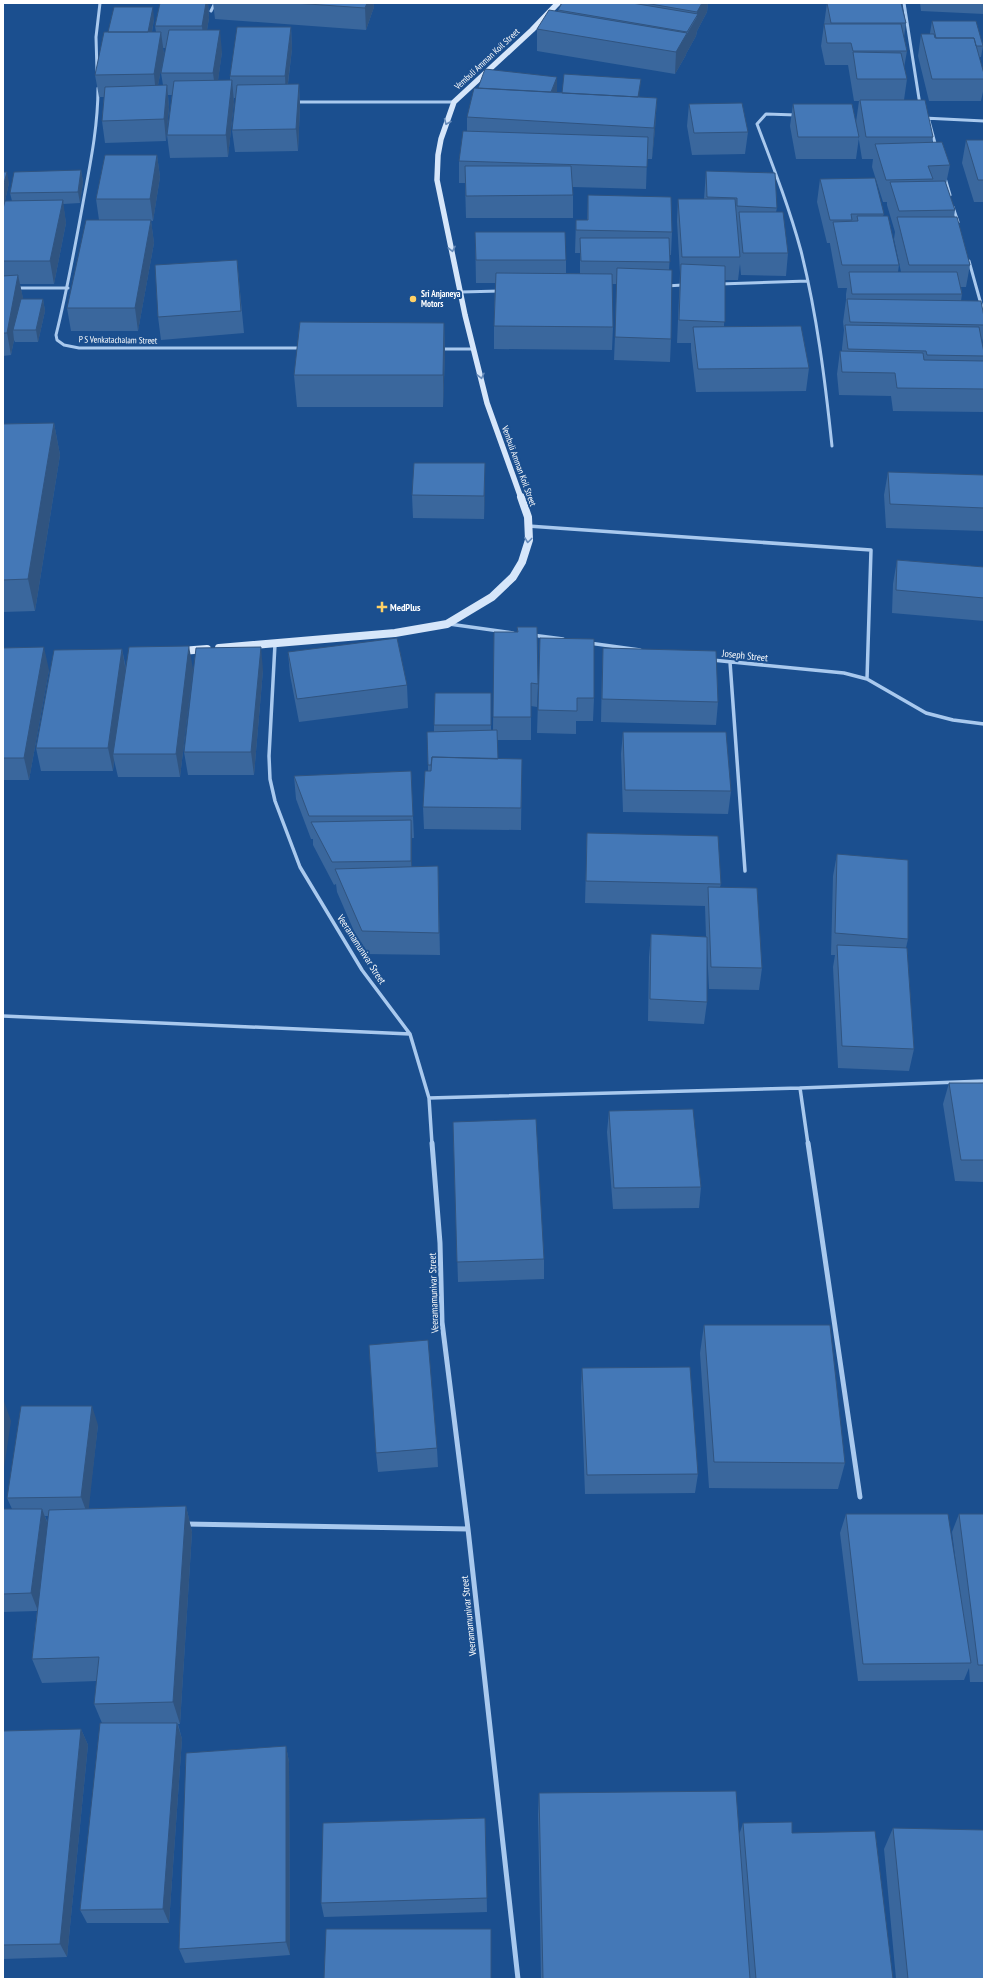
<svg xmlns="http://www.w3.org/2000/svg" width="987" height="1982" font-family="'PT Sans Narrow',sans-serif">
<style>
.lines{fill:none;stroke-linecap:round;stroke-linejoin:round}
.street-far2{stroke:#a9c9ee;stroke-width:3}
.street-far1{stroke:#a9c9ee;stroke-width:3.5}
.street{stroke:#a9c9ee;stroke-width:5}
.secondary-far1{stroke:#d6e6fa;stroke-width:5.5}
.secondary{stroke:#d6e6fa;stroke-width:8}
.wall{fill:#3a679d;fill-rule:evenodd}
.shaded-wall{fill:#305480}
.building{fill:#4478b7;stroke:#305480}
.oneway{stroke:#668bba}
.poi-dot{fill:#ffd166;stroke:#1b4f8f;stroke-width:1.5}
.labels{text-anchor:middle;stroke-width:4;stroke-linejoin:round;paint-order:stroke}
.far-street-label{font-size:9px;fill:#fff;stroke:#1b4f8f}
.far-poi-label{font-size:9px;font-weight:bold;fill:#fff;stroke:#1b4f8f;text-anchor:start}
.poi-label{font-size:10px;font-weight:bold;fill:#fff;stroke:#1b4f8f;text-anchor:start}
.street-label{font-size:10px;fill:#fff;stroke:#1b4f8f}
</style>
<rect width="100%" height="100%" fill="#1b4f8f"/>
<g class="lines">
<path class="street-far2" d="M904,3L920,105
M211,11L215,3
M97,71L96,37L100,3
M98,88C98,127 90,165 83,203C75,247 67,291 56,335L57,340L64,345L79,348H302
M295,102H454
M796,115L766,114L757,124C773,166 789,207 801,251C817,315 825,380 832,446
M924,118L984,121
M929,121L936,147
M945,178L950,195
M953,207L958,222
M969,261L984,315
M720,284L808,281
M666,286L683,285
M17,288H68
M461,292L500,291
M439,349H474"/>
<path class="street-far1" d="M528,526L871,550L867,679
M449,624L513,633
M532,635L563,639
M589,643L640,650
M275,644L269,756L270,779L275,801L300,867L362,970L410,1034L429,1098L432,1144
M712,660L844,673L867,679L926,713L953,720L984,724
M730,662L745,871
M3,1016L410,1034
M800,1088L984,1081
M429,1098L800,1088L808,1144"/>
<path class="street" d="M432,1143L440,1243L442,1322L468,1529L518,1979
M808,1143L860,1497
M186,1524L468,1529"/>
<path class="secondary-far1" d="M521,498L487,403L465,315L437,180L438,155L441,139L454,102L532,30L558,3"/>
<path class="secondary" d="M219,648L395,633L447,624L492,597L513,577L522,562L529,540L528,517L521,497
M181,651L207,649"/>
</g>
<path class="wall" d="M160,3H208L209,18L207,30L222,52L218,80H230V76L291,27L292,49L288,84H299L300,106L298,151L235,152L232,130L236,98H234V102L228,157L170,158L167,135L172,95H168L169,107L166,141L105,143L102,121L104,97H99L95,75L108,32L154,19L152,32H156L155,26ZM163,48H166L161,73L163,85H158L164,54Z
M213,3H373L374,7L366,30L215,19Z
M562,3H708L707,12L697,31L696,36L686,54V55L675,74L537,51V29L558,12V10Z
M827,3L906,23L904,37L907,51L904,68L907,79L904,100L933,137L932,143L950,165L946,184L955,210L954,217L970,265L966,287H961L962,294L961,301L984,317V333L982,343L984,353V412L893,411L891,396L839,395L837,374L840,351H842V348L844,330L843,322L846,300V294L847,288H838L830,244V243H827L817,202L820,179L884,214L883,216L899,265L898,272H901L894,239L895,232L887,205V202H883L872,167L873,159H862L856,122L859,101H854L848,65H825L821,46Z
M920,3H984V14L921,11Z
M932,21L983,46L981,57H979L984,74V87L981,101H929L918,56L921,34H930V33Z
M557,77V92L657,98L655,129L652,159H647L646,189L573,187V218H466L465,183H459V161L467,131V117L478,88Z
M689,104L748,132L745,154L692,155L687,126Z
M793,104L859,137L856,159H796L790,126Z
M966,140H984V202H974L962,163Z
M157,155L160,177L153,221H151L154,243L138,331H71L67,308L99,220L96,199Z
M81,170L83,182L80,203L63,204L66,223L54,284H20L23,299H43L45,311L38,342H15L14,340L11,355L3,356V172L9,183L5,201H12L10,193Z
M706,171L777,208L776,212L788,253L786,276L741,275L740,264L738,280H725L724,327L809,368L806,391L696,392L691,350V343H677L680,273L677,221L678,199H704Z
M588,195L672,232L671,255H670L669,270L671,339L670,362L614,360L617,284H612L613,327L612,350L494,349V326L495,283H476L475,232L566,260V273L580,274V253H575L576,220H587Z
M237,260L244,333L161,340L158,317Z
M444,323L445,354L443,407H297L294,375Z
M54,423L60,455L35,611L3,612V424Z
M485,463V486L484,519L413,518L412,495Z
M888,472L984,475V531L886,528L884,495Z
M897,560L984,567V621L892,613L893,584Z
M517,627L538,684L537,707L531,706V740H497L498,759H522L521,830L424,829L423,807L428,771V765L434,732V725L491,693V730H493L494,632H517Z
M540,638L594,698L593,721H576V734L537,733Z
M3,648L49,670L29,780H3Z
M603,648L718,702L716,725L601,722L602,671Z
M122,649L126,668L193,669L180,777H118L114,760L113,771H41L36,748Z
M288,652L407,685L408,708L299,722L290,675Z
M263,670L254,775H188L184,752Z
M623,732L731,791L728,814L623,812L621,754Z
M411,771L414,838H412V867L438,866L440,955L364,954L337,892L336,884L334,885L313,845V839H311L296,799L294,776Z
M587,833L721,884L720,887L762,968L759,990L709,989L707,948V1002L704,1024L648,1021L649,957L651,934L706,937L705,906L585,903Z
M837,854L908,939L906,948L914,1049L909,1071L838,1068L833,967L835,955H831L833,876Z
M949,1083H984V1182L955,1181L943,1104Z
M609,1111L701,1187L699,1208L613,1209L607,1132Z
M453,1122L544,1259V1279L458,1282Z
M704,1325L845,1463L838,1489L709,1488L700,1353Z
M582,1368L698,1474L695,1493L585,1494L581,1388Z
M98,1425L88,1509L186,1506L192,1532L180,1724H178L182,1739L169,1923H87L80,1910L102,1723L94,1704L97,1681L42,1683L32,1659L37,1611L3,1612V1509H12L7,1498ZM45,1516H48V1523Z
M437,1448L438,1467L378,1472L376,1453Z
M846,1514L957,1572L952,1532L959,1514H984V1682H970L969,1668L964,1680L858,1681L840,1533Z
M81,1729L88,1745L67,1957L3,1959V1731Z
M286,1746L289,1762L290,1955L185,1963L179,1949Z
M539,1793L739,1835L743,1823L792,1833L893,1979H541L538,1814Z
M485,1818L487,1912L324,1917L321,1903Z
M893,1828L984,1979H896L884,1849Z"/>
<path class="shaded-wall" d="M206,3H208L209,18L204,48L202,26Z
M367,3H373L374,7L366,30L365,8Z
M702,3H708L707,12L697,31L696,36L686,54V55L675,74L676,52L697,17V12Z
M153,7L154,19L149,49L147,37Z
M291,27L292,49L286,98L285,76Z
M220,30L222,52L216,95L213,73Z
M161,32L164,54L156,96L154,74Z
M557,77V100L549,98Z
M641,79L639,101L638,102Z
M232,80L234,102L228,157L226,135Z
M299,84L300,106L298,151L296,129Z
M167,85L169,107L166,141L164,119Z
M657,98L655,129L652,159L654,128Z
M157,155L160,177L153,221L150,199Z
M81,170L83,182L80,203L78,192Z
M7,172L9,183L5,201L3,226V187Z
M63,200L66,223L54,284L50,261Z
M151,220L154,243L138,331L135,308Z
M18,275L23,298L16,330H13L14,340L11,355L7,333Z
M43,299L45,311L38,342L36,330Z
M444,323L445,354L443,407V375Z
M54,423L60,455L35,611L28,579Z
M485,463V486L484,519V496Z
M189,646L193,669L180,777L176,754Z
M44,647L49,670L29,780L24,758Z
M261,647L263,670L254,775L251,752Z
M122,649L126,672L113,754L114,760L113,771L108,748Z
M411,820L412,843V884L411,861Z
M4,1401L11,1421L3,1475V1405Z
M92,1406L98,1425L88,1516L81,1497Z
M186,1506L192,1532L180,1724L173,1702Z
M42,1509L49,1527L38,1611L31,1593Z
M177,1723L182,1739L169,1923L163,1909Z
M81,1729L88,1745L67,1957L60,1944Z
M286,1746L289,1762L290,1955L286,1942Z"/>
<path class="building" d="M160,3H206L202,26H155Z
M294,3H367L365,8Z
M562,3H632L698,14L687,32L558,10Z
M645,3H702L697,12Z
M827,3H901L906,23H831Z
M114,7H153L148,32H108Z
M549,10L687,33L676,52L537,29Z
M932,21H976L983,46H976L974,38H936Z
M824,24H901L907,51H853L851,43H827Z
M237,27H291L285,76H230Z
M169,30H220L213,73H161Z
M104,32H161L154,74L95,75Z
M921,34H934L935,38H974L984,74V79H932Z
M853,52L901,53L907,79H857Z
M485,69L557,77L551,92L478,88Z
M564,74L641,79L638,97L562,93Z
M232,80L226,135H167L174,81Z
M299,84L296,129L232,130L237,85Z
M167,85L164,119L102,121L105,87Z
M474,88L657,98L654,128L467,117Z
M860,100H925L933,137H866Z
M742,103L748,132L694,133L689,104Z
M793,104H852L859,137H798Z
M463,131L648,137L647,167L459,161Z
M966,140H984V180H978Z
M942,142L950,165L928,166L933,179L886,180L875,144Z
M105,155H157L150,199H96Z
M465,166H571L573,195L466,196Z
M81,170L78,192L10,193L14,172Z
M706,171L775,173L777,208L737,206V198L707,197Z
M3,172H7L3,187Z
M875,178L884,214H851L852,220H830L820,179Z
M945,181L955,210L899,211L890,182Z
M588,195L671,197L672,232L576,230V220H588Z
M678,199H735L740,257H682Z
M63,200L50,261H3V209L5,201Z
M739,212H783L788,253H743Z
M857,216H888L899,265H842L833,222L858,221Z
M897,217H957L970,265H909Z
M86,220H151L135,308H67Z
M475,232H565L566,260H476Z
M580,238H669L670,262L581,261Z
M237,260L241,311L158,317L155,265Z
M681,264L725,266V322L679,320Z
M617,268L672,270L671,339L615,337Z
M849,272H957L962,294H852Z
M496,273L612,274L613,327L494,326Z
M18,275L7,333H3V276Z
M21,299H43L36,330H13Z
M847,299L981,301L984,317V325L850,322Z
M300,322L444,323L443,375H294Z
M845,325L979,327L984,353V356L927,355L926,351L848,349Z
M801,326L809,368L698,369L693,327Z
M840,351L923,353L924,360L984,361V389L897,388L895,373L842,372Z
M54,423L28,579L3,580V424Z
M414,463H485L484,496L412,495Z
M888,472L984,475V508L890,504Z
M897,560L984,567V598L896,590Z
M517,627H537L538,684L531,683V717H493L494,632H518Z
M397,638L407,685L297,699L288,652Z
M540,638L594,639V698H577V711L538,710Z
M189,646L176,754H113L129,647Z
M44,647L24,758H3V648Z
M261,647L251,752H184L196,648Z
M603,648L716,651L718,702L602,699Z
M122,649L108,748H36L54,650Z
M435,693H491V725H434Z
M497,730L498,759L432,757L431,765H428L427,732Z
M623,732H726L731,791L625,790Z
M432,757L522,759L521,808L423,807L425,771H431Z
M411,771L413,816H309L294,776Z
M411,820V861L332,862L311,822Z
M587,833L718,836L721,884L586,881Z
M837,854L908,860V939L835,933Z
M438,866L439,933L362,931L335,869Z
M708,887L757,888L762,968L711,967Z
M651,934L707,937V1002L650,999Z
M837,945L907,948L914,1049L842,1046Z
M949,1083H984V1160H961Z
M693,1109L701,1187L614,1188L609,1111Z
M536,1119L544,1259L457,1262L453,1122Z
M704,1325H830L845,1463L714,1462Z
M428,1340L437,1448L376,1453L369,1345Z
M690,1367L698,1474L587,1475L582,1368Z
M21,1406H92L81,1497L7,1498Z
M186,1506L173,1702L94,1704L99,1657L32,1659L49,1510Z
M3,1509H42L31,1593L3,1594Z
M846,1514H948L971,1663L863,1664Z
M959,1514H984V1665H978Z
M100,1723H177L163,1909L80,1910Z
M81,1729L60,1944L3,1945V1731Z
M286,1746V1942L179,1949L186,1753Z
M736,1791L750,1979H543L539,1793Z
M485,1818L487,1898L321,1903L323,1823Z
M792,1822V1833L875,1831L893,1979H756L743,1823Z
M893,1828L984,1830V1979H908Z
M326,1929H491V1979H324Z"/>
<defs><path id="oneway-chevron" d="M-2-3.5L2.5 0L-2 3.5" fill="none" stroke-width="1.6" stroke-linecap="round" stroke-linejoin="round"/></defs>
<g class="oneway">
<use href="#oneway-chevron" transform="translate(447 122) rotate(113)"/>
<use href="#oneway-chevron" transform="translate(452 249) rotate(78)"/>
<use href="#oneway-chevron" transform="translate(481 376) rotate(77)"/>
<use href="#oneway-chevron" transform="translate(528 540) rotate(97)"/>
</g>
<g class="poi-dot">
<circle cx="413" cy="299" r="4"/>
<path d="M380 601h4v4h4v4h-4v4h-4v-4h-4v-4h4z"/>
</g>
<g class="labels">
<g class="far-street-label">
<text transform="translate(487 59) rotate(-43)" y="3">Vembuli Amman Koil Street</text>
<text transform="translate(118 340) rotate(1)" y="3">P S Venkatachalam Street</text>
<text transform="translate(519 466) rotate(70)" y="3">Vembuli Amman Koil Street</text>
</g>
<g class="far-poi-label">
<text x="421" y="297">Sri Anjaneya<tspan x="421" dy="10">Motors</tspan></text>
</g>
<g class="poi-label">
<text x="390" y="611">MedPlus</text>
</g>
<g class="street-label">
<text transform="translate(745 655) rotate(6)" y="4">Joseph Street</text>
<text transform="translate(362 949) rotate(57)" y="4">Veeramamunivar Street</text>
<text transform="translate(433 1293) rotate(-92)" y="4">Veeramamunivar Street</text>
<text transform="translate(468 1616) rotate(-96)" y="4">Veeramamunivar Street</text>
</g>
</g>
<rect width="987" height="1982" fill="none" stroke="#ffffff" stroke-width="8"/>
</svg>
